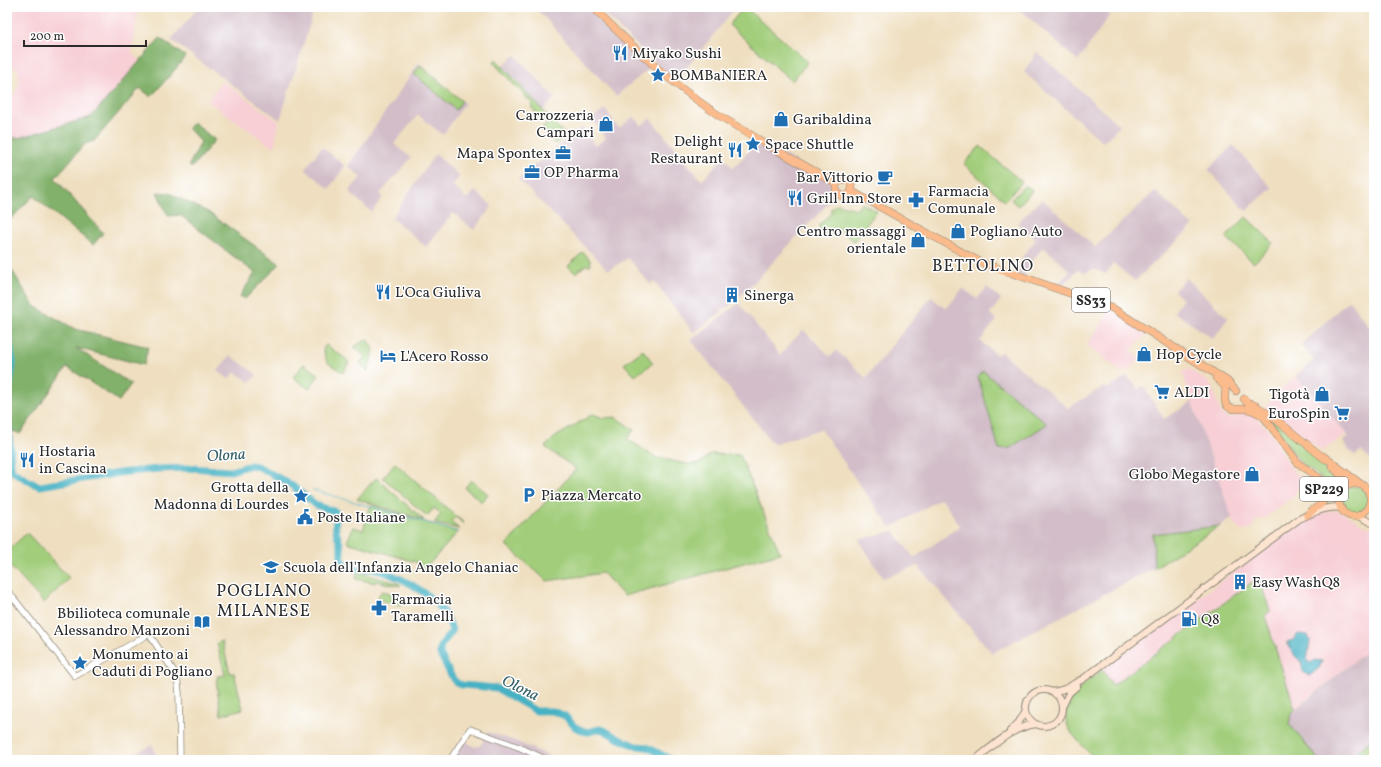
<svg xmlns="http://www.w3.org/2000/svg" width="1381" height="767" font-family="Vollkorn,serif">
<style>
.built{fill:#f7cfd5}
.industrial{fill:#d2bdc8}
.green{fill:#a2ce7b;stroke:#667c53}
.forest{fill:#81b16b;stroke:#566e4b}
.water{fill:#46b2c4;stroke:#386e78}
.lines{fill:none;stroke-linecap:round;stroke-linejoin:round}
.stream{stroke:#46b2c4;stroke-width:1}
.river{stroke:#46b2c4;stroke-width:7}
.tertiary-casing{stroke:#8d8576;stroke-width:7}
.secondary-casing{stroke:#8d8576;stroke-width:8}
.primary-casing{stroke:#8d8576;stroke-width:8}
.tertiary{stroke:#fff;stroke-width:5.5}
.secondary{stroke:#fde4d1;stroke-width:6}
.primary{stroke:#fbbb8c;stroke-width:7}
.labels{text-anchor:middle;stroke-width:3;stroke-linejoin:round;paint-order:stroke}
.shield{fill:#fff;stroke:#6b6b6b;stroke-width:1}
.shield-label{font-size:14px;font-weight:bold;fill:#2b2b2b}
.poi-label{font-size:15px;fill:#2b2b2b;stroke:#fff;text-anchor:start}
.water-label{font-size:16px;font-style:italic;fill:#366168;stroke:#fff}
.quarter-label{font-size:17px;letter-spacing:1px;fill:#2b2b2b;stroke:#fff}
</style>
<rect width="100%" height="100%" fill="#fff"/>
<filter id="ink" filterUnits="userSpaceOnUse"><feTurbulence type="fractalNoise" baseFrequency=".025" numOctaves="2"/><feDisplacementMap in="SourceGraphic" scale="8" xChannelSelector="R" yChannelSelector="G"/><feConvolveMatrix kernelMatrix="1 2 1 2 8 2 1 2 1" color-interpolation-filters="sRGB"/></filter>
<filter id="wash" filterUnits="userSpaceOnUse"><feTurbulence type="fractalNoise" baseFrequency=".012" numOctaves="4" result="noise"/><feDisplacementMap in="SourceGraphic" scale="16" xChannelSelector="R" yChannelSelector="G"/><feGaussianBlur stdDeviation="0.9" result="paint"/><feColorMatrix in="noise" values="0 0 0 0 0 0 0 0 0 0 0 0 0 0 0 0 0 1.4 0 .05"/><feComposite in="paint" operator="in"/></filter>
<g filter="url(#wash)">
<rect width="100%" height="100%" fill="#efdfc0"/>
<path class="built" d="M7,7H138L132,53L140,61L91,117L18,138H7V102L17,90L19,80L18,71L7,60Z
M222,81L279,122L274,148L207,101Z
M1111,309L1148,333L1131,350L1140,360L1123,373L1087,345Z
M1189,369L1211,384L1221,414L1230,419L1244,412L1255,414L1263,426L1265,425L1279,446L1278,447L1296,475H1300V483L1295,495L1265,518L1255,521L1252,528L1249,530L1241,531L1234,525L1182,372Z
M1296,376L1347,435L1322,451L1265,408L1278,392Z
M1334,510L1342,512L1364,525L1374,529V645L1295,709L1265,615L1270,611L1258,577L1112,685L1102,670L1303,520L1311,515Z"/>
<path class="industrial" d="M199,7H315L280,120L171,40Z
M535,7H590L651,67L616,96Z
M597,7H736L675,82Z
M1017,7H1099L1110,15L1078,61Z
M1037,52L1120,126L1103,142L1024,72Z
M515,55L555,98L543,111L503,66Z
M419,63L465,103L443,135L418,115L394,144L411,158L380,194L383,196L372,212L349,192L361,177L348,166Z
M605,109L619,128L634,116L641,126L650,118L702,181L723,157L733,168L759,141L841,187L833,198L748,289L729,306L694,333L654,281L650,284L628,258L608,270L518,179L527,171L582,127L595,146L606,138L592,119Z
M1233,145L1272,188L1246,211L1208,170Z
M322,147L345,166L329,189L305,169Z
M435,154L460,176L452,185L467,199L475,191L492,206L474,230L453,213L426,247L392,218Z
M1155,191L1193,226L1135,281L1113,263L1106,274L1094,269L1084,273L1078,270L1059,288L1055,287L1070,271L1043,247L1031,263L1024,277L1017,274L1023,256L1036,239L1017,223L1042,199L1095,247Z
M1186,278L1228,318L1213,339L1174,312L1183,299L1174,291Z
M987,287L1001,299L990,314L997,320L980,341L997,355L1001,352L1068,408L1103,387L1107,389L1127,376L1138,389L1143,386L1164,419L1192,402L1232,518L1220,526L1153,534L1154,568L992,653L918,566L883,578L859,540L894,531L914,558L960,526L943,500L940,499L891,528L859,484L821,429L773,444L691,340L739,303L780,355L803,330L830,356L837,351L866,378L931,297L946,309L963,288L977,299Z
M1349,300L1374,333V461L1361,451L1355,455L1349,451L1343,441L1349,437L1296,376L1314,360L1301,345Z
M230,355L257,375L250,382L235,372L229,379L218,371Z
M1374,645V738L1347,760H1319L1289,724L1291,713Z
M488,732L515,741L558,760H453L465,741L475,747L481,745Z
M152,745L158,759L156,760H120Z"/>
<path class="green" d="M744,7H745L808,62L792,81L729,25Z
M496,59L565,135L555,144L542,129L547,124L531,107L533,105L494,63Z
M420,65L462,101L456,110L414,74Z
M980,146L1022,182L1005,201L964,164Z
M1025,185L1032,191L1018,206L1011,200Z
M861,203L877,211L854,241L838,228L830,237L818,226L831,213V209L837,204L857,209Z
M1246,217L1273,243L1254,263L1226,237Z
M583,252L590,260L591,265L589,267L587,264L575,273L568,266Z
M367,339L374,350L368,371L360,364L365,356L354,347Z
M326,345L346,359L349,363L343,373L327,362L323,349Z
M643,350L653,363L635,376L624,364Z
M304,364L319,375L309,389L293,377Z
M983,371L1047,424L1010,448L999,449L978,376Z
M593,414L603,418L615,417L634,430L627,439L659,459L661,457L672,461L688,464L699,463L711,454L740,455L780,553L624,596L603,573L547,581L506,545L576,469L545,447L554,438Z
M1272,419L1330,466L1345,484L1337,490L1300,462L1271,420Z
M395,463L463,522V524L456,517L451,522L459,529L434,523L441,514L434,508L427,516L383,478Z
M376,478L424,520L357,499Z
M471,480L488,494L482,502L465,488Z
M1351,486L1361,487L1367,493L1368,506L1357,514L1348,512L1342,505L1341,496L1343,492Z
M371,505L458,532L422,572L419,563L347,542L353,527L363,530Z
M1220,526L1154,568L1153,534Z
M27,533L69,578L44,603L7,563V551Z
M357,572L400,584V586L375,581V583L356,579Z
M1259,577L1270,611L1265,616L1295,709L1291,713L1289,724L1319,760H1096C1088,751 1078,742 1071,732C1053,705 1084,684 1102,670L1113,685Z
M383,591L401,596L403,599L401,605L399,606L380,600L378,598L380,593Z
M222,641L230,673H234L243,709L221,715L216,680H218L217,676L225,675L217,643Z
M1374,738V760H1347Z"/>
<path class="forest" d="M160,38L186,57L151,97L140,88L94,141L85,144L55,178L103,233L93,245L33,196L7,223V138H18L91,117Z
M193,122L215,140L191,168L189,165L201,142L188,128Z
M157,192L169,193L208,212L280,264L245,299L240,296L255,273L180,215L168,216Z
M7,259L10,267L34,306L75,329L148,347L144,365L76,348L131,384L119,401L67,367L20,434L7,428Z"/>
<path class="water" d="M1298,634L1308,635L1310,641L1307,661L1311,663L1315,660L1322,661L1319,668L1311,675C1298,674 1305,666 1300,661C1294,655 1291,652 1289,644L1287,643V642L1293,640Z"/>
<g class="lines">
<path class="stream" d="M313,490L458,532"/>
<path class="river" d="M7,327L13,363L10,384L7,393
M7,422L9,428L11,466L12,471L34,484L40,486L119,473L158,469L192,468L231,471L251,465L259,467L290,484L316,505L336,512C336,517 335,524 336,530C337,536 340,542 341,548C341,552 340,558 343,562C350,572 367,567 377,570C406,578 445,600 452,631C447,639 439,644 440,654L453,679L457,683L462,685L496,688L536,711H553L565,716L575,727L584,731L588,732L600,729L604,730L619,739L636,746L647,747L672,760"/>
</g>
</g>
<g filter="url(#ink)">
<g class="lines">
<defs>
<path id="tertiary" d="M7,590L75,676L149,634L177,676L179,693L180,760
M450,760L470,729L521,748L547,760"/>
<path id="secondary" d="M1358,516L1374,524
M1026 708a18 18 0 1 1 36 0a18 18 0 1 1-36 0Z
M1051,692C1068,690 1070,685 1083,679L1299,519C1311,513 1328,505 1341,508
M1062,707L1069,693L1077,686
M1010,731L1019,722L1026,710
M975,760C993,746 1012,727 1036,724"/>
<path id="primary" d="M593,7C630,44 667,80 711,110C751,137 795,160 837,184
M836 188a8 8 0 1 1 16 0a8 8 0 1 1-16 0Z
M851,191L980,262L1112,308L1227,381L1236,391
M1216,378C1230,390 1224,388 1225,402C1229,412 1238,408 1247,409C1253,410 1259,413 1264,417L1298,463L1332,487L1339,499
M1244,399L1247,402L1258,407L1273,417L1325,459
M1323,456L1365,487C1381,505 1355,529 1341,509C1339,505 1338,501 1339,496C1341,486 1352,482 1361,485
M1332,466L1342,477L1353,484
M1307,515C1318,504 1328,506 1324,487L1316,480"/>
</defs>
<use href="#tertiary" class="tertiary-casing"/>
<use href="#secondary" class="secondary-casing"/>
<use href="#primary" class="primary-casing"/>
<use href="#tertiary" class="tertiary"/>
<use href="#secondary" class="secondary"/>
<use href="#primary" class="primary"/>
</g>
</g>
<defs>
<symbol id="restaurant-bare" viewBox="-9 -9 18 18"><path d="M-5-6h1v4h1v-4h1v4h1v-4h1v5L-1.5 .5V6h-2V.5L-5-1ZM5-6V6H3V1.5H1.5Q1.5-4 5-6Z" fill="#1f6fb2" stroke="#fff" stroke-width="2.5" paint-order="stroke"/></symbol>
<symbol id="sight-bare" viewBox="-9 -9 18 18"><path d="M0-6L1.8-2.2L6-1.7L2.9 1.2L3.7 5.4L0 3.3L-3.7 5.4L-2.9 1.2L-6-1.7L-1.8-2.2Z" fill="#1f6fb2" stroke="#fff" stroke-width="2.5" paint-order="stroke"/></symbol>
<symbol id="shop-bare" viewBox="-9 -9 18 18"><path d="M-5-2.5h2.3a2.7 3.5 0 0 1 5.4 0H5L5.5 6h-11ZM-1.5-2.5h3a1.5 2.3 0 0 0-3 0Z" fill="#1f6fb2" stroke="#fff" stroke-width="2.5" paint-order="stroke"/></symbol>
<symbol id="office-bare" viewBox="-9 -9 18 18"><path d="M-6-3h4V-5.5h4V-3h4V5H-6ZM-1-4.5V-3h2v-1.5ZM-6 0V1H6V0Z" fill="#1f6fb2" stroke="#fff" stroke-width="2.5" paint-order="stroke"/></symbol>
<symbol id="cafe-bare" viewBox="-9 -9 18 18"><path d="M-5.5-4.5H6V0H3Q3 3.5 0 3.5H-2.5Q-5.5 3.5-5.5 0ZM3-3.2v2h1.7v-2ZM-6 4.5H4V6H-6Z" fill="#1f6fb2" stroke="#fff" stroke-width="2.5" paint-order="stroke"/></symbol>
<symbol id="pharmacy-bare" viewBox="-9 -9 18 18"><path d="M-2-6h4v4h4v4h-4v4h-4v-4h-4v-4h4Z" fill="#1f6fb2" stroke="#fff" stroke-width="2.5" paint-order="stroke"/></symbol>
<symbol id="building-bare" viewBox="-9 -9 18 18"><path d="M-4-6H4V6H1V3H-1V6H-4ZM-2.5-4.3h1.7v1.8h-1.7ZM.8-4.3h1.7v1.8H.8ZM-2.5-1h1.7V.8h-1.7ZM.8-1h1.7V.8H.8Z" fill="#1f6fb2" stroke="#fff" stroke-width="2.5" paint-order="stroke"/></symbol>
<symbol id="hotel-bare" viewBox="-9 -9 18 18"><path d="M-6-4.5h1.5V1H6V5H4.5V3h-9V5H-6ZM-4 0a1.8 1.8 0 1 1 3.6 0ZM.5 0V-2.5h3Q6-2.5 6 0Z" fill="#1f6fb2" stroke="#fff" stroke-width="2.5" paint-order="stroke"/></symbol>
<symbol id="supermarket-bare" viewBox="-9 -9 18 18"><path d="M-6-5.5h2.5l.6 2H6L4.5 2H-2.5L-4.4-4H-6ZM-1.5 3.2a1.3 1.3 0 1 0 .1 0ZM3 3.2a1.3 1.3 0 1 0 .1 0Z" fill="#1f6fb2" stroke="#fff" stroke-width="2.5" paint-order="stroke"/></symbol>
<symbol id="parking-bare" viewBox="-9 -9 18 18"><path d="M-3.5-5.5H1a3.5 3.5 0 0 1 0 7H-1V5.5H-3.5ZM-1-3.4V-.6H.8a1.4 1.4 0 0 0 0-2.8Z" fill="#1f6fb2" stroke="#fff" stroke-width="2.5" paint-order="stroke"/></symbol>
<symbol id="civic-bare" viewBox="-9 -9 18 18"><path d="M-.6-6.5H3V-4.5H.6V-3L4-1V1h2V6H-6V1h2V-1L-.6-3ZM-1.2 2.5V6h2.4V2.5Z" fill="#1f6fb2" stroke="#fff" stroke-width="2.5" paint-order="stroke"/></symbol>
<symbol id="school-bare" viewBox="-9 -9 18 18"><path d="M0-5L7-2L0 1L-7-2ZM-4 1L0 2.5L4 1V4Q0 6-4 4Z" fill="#1f6fb2" stroke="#fff" stroke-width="2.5" paint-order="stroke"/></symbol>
<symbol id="fuel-bare" viewBox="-9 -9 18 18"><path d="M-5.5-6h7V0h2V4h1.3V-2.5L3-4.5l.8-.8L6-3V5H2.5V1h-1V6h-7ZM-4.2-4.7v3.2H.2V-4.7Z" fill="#1f6fb2" stroke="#fff" stroke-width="2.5" paint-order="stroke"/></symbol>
<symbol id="library-bare" viewBox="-9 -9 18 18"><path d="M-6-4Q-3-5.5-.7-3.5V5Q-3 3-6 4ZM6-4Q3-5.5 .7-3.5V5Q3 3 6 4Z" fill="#1f6fb2" stroke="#fff" stroke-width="2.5" paint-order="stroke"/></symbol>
</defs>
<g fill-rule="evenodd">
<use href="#restaurant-bare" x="609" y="42" width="22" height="22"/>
<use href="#sight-bare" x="647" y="64" width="22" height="22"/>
<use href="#shop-bare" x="770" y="108" width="22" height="22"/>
<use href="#shop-bare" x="595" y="113" width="22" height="22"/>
<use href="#sight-bare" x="742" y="133" width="22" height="22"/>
<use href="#restaurant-bare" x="724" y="139" width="22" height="22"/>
<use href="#office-bare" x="552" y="142" width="22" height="22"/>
<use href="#office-bare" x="521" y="161" width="22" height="22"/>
<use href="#cafe-bare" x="874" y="166" width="22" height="22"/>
<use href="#restaurant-bare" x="784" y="187" width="22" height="22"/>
<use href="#pharmacy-bare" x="905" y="189" width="22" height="22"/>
<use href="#shop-bare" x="947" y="220" width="22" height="22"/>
<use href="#shop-bare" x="907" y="229" width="22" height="22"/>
<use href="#restaurant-bare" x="372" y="281" width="22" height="22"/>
<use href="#building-bare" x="721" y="284" width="22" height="22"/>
<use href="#shop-bare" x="1133" y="343" width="22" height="22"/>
<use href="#hotel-bare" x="377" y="345" width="22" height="22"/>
<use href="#supermarket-bare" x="1151" y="381" width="22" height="22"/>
<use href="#shop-bare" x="1311" y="383" width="22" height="22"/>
<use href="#supermarket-bare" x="1331" y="402" width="22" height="22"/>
<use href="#restaurant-bare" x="16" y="449" width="22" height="22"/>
<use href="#shop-bare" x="1241" y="463" width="22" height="22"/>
<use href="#parking-bare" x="518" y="484" width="22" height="22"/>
<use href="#sight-bare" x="290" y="485" width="22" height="22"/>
<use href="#civic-bare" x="294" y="506" width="22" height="22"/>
<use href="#school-bare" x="260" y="556" width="22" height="22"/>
<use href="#building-bare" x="1229" y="571" width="22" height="22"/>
<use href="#pharmacy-bare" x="368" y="597" width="22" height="22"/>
<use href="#fuel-bare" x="1178" y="608" width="22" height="22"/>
<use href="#library-bare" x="191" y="611" width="22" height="22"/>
<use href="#sight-bare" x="69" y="652" width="22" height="22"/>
</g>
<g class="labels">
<g class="shield">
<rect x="1072" y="288" width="38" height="24" rx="3"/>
<rect x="1300" y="477" width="48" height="24" rx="3"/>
</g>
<g class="shield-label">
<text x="1091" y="305">SS33</text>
<text x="1324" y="494">SP229</text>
</g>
<g class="poi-label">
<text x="632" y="58">Miyako Sushi</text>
<text x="670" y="80">BOMBaNIERA</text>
<text x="594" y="120" text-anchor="end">Carrozzeria<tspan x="594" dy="17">Campari</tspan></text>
<text x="793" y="124">Garibaldina</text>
<text x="723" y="146" text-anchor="end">Delight<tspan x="723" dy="17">Restaurant</tspan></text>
<text x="765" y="149">Space Shuttle</text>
<text x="551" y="158" text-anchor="end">Mapa Spontex</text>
<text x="544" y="177">OP Pharma</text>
<text x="873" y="182" text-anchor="end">Bar Vittorio</text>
<text x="928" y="196">Farmacia<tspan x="928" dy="17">Comunale</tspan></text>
<text x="807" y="203">Grill Inn Store</text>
<text x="906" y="236" text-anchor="end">Centro massaggi<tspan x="906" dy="17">orientale</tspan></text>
<text x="970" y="236">Pogliano Auto</text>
<text x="395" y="297">L'Oca Giuliva</text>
<text x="744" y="300">Sinerga</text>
<text x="1156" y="359">Hop Cycle</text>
<text x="400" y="361">L'Acero Rosso</text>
<text x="1174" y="397">ALDI</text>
<text x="1310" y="399" text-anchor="end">Tigotà</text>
<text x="1330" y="418" text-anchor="end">EuroSpin</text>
<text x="39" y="456">Hostaria<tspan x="39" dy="17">in Cascina</tspan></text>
<text x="1240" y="479" text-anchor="end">Globo Megastore</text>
<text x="289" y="492" text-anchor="end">Grotta della<tspan x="289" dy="17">Madonna di Lourdes</tspan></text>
<text x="541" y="500">Piazza Mercato</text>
<text x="317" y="522">Poste Italiane</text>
<text x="283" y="572">Scuola dell'Infanzia Angelo Chaniac</text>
<text x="1252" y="587">Easy WashQ8</text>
<text x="391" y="604">Farmacia<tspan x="391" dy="17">Taramelli</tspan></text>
<text x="190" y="618" text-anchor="end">Bbilioteca comunale<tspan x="190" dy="17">Alessandro Manzoni</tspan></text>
<text x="1201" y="624">Q8</text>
<text x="92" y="659">Monumento ai<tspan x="92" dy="17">Caduti di Pogliano</tspan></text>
</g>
<g class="water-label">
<text transform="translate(226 454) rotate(-4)" y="6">Olona</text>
<text transform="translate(521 687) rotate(26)" y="6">Olona</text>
</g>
<g class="quarter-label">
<text x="983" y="271">BETTOLINO</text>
<text x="264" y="596">POGLIANO<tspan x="264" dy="20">MILANESE</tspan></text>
</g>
</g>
<rect width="1381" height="767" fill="none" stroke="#fff" stroke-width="24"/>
<path d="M24 40v6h122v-6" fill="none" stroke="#2b2b2b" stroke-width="2"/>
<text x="30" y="40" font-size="12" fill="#2b2b2b" stroke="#ffffff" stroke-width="3" paint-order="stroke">200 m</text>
</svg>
